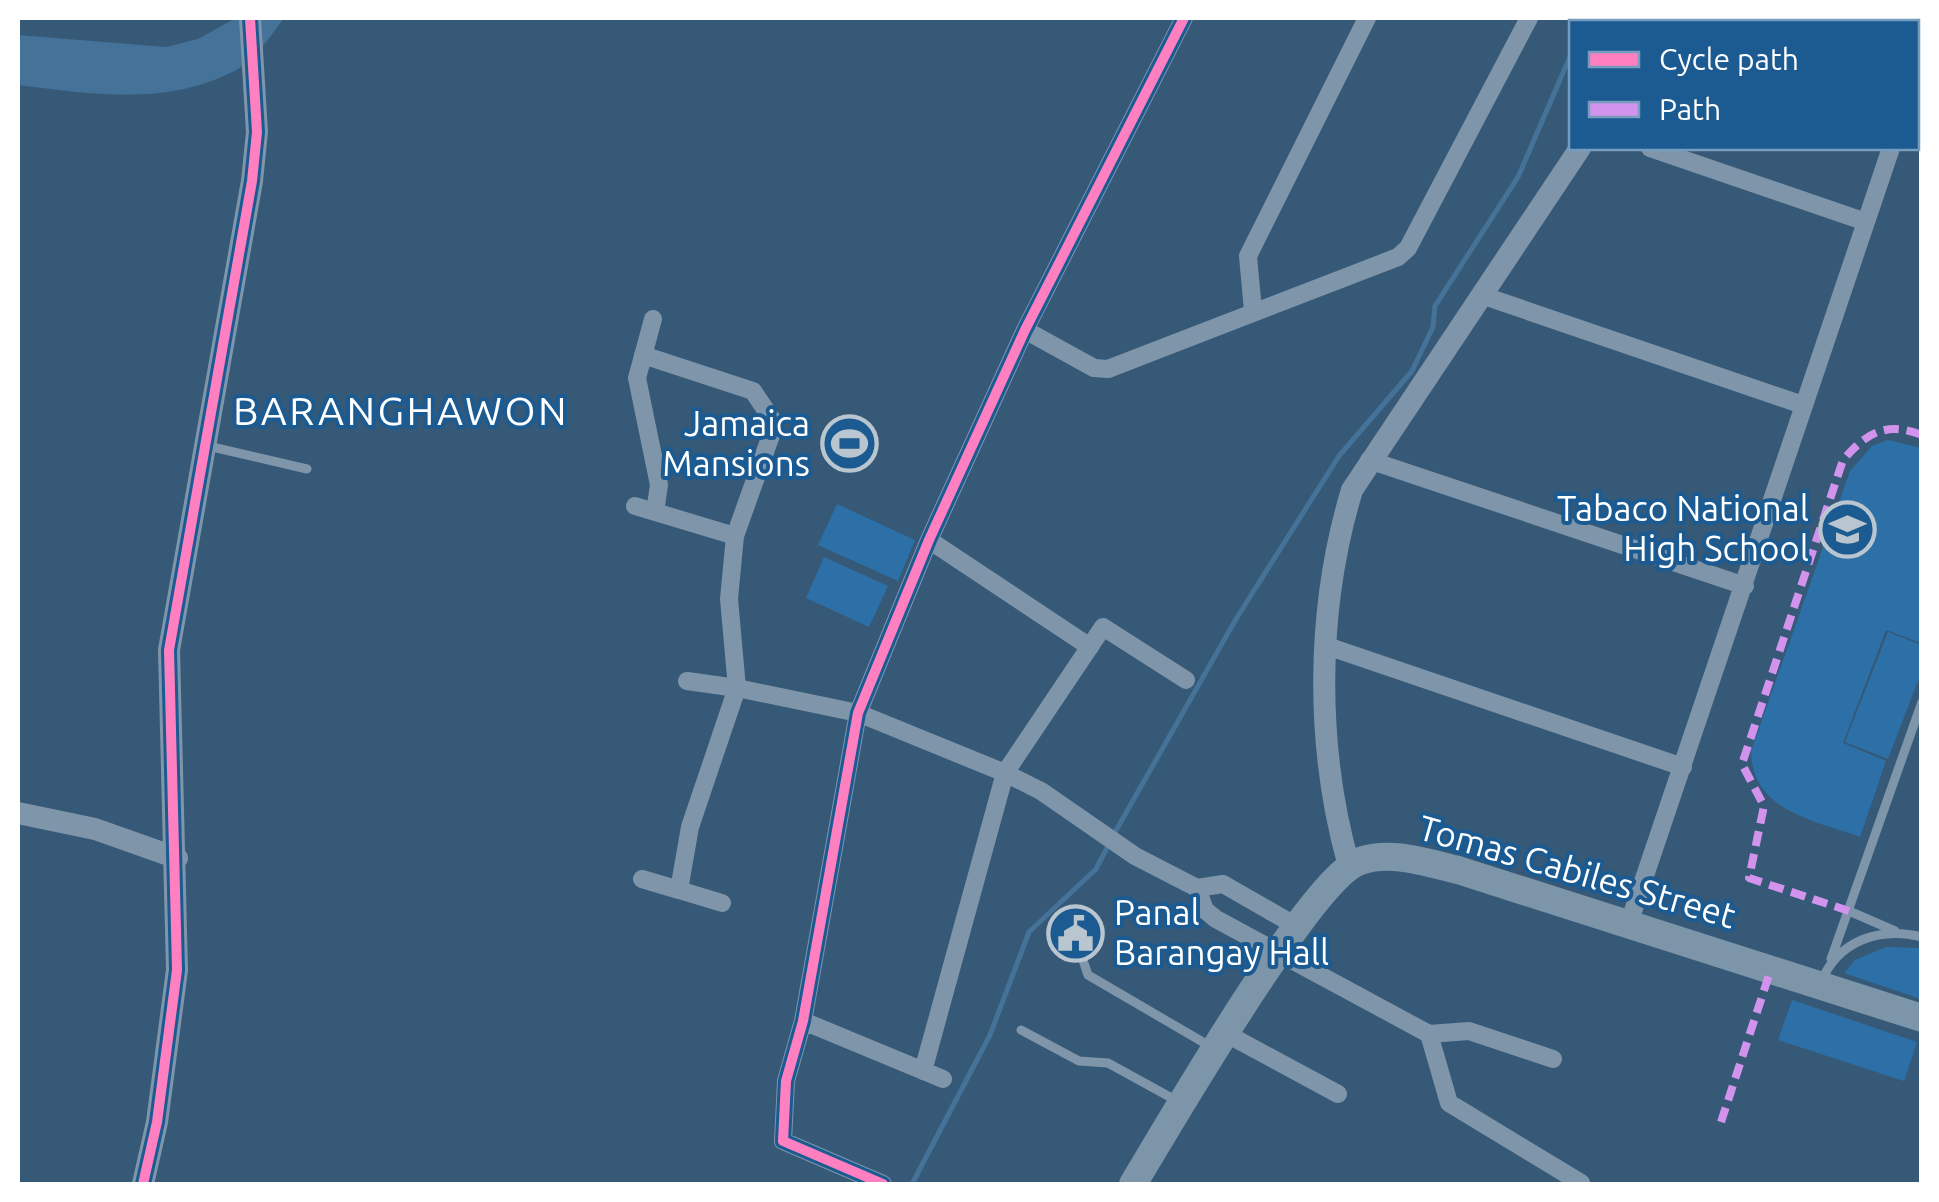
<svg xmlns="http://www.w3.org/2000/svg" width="1939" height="1202" font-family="Ubuntu,sans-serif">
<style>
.green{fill:#2c70a7}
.water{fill:#457298}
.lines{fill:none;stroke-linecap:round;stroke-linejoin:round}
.stream{stroke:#457298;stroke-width:5}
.service{stroke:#7f96aa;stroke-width:9}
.minor{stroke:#7f96aa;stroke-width:18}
.tertiary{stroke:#7f96aa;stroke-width:22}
.primary{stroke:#7d95a9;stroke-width:28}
.quiet{stroke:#d193ec;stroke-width:8;stroke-dasharray:15 8;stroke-linecap:butt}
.cycleway-casing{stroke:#1b5b92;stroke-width:16}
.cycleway{stroke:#ff80c0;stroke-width:10}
.labels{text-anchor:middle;stroke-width:8;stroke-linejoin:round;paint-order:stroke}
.poi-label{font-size:35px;fill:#fff;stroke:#1b5b92;text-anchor:end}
.street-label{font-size:35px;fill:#fff;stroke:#1b5b92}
.quarter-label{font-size:40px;letter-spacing:2.5px;fill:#fff;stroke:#1b5b92}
</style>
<rect width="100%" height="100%" fill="#365977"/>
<path class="green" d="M1888,440L1921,448V643L1886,630L1843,743L1886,761L1860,837C1813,820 1752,811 1751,751L1850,471L1872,446Z
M837,504L915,540L898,581L818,545Z
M824,557L888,586L869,627L806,598Z
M1888,632L1921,645V673L1888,759L1845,742Z
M1886,947L1921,948V999L1844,973L1855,960Z
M1792,1000L1917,1042L1904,1081L1778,1040Z"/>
<path class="water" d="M236,18H284C271,35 256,59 238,69C168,107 92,94 18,85V35L166,47L198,39Z
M857,419L864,422L869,435L859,446L856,464L843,468L834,450L845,424Z"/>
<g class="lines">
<path class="stream" d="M1588,22L1591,18
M1114,834L1236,619L1339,456L1412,371L1433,327L1435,306L1518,177L1572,52
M912,1184L990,1035L1029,932L1096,869L1109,844"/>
<path class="service" d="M208,446L307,469
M1849,911L1895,931
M1082,957L1088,975L1213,1048
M1831,959L1922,702
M1821,982C1838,941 1879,926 1922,937
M1021,1030L1079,1061L1108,1063L1179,1102"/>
<path class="minor" d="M1877,18L1893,22
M1916,30L1922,32
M1916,69L1922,54
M1650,148L1866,222
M1484,296L1803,405
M1253,311L1248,256L1367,18
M653,319L637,378L659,485L655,512
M1025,330L1094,368L1108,369L1398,257L1408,248L1529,18
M643,355L753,391L775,424L735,536
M1369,460L1745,586
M635,506L735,536L729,599L737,688L687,681
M929,540L1090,647
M1324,645L1683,767
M642,879L679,890L690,827L737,688L858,713L1005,773L1041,791L1135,856L1197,888L1223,884L1298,927
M1197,888L1205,910L1216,919L1429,1034L1469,1031L1553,1059
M679,890L722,903
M1629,923L1891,148
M803,1021L943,1079
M1225,1033L1338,1094
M1429,1034L1449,1103L1581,1183
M923,1071L1005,773L1103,627L1186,680
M883,1184L783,1141L786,1081L803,1021L858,713L929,540L1025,330L1184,18"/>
<path class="tertiary" d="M1637,22L1639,18
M18,813L95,829L177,858
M1349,866C1315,746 1316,609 1352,490L1580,148
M143,1184L157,1122L177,970L169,650L252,181L257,132L250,18"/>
<path class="primary" d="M1133,1184C1167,1128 1311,878 1360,861C1392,850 1427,863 1458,870L1922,1018"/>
<path class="quiet" d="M1849,911L1749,878L1764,806L1742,764L1843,460C1866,433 1886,421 1922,435
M1721,1122L1771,969"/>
<defs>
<path id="cycleway" d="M143,1184L157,1122L177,970L169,650L252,181L257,132L250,18
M883,1184L783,1141L786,1081L803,1021L858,713L929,540L1025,330L1184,18"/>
</defs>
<use href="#cycleway" class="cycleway-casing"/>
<use href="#cycleway" class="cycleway"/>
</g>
<defs>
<symbol id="stadium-ring" viewBox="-11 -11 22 22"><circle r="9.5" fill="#1b5b92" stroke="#b9c5cf" stroke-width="1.5"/><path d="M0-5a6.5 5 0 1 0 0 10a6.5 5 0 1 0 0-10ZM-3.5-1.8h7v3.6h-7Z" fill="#b9c5cf"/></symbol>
<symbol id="school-ring" viewBox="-11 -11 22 22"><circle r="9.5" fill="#1b5b92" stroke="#b9c5cf" stroke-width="1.5"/><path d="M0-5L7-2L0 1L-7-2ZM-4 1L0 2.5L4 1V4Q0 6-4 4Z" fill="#b9c5cf"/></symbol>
<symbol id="civic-ring" viewBox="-11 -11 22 22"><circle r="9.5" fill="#1b5b92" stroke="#b9c5cf" stroke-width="1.5"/><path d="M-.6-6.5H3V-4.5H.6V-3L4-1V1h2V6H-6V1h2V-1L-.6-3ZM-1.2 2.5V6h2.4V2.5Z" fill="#b9c5cf"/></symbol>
</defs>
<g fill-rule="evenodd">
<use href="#stadium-ring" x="818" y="412" width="63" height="63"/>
<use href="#school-ring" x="1816" y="498" width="63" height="63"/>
<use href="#civic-ring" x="1044" y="902" width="63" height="63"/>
</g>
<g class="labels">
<g class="poi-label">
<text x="810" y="436">Jamaica<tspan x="810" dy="40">Mansions</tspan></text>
<text x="1809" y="521">Tabaco National<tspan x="1809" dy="40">High School</tspan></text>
<text x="1114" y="925" text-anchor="start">Panal<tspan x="1114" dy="40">Barangay Hall</tspan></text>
</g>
<g class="street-label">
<text transform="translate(1577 872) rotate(16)" y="12">Tomas Cabiles Street</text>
</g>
<g class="quarter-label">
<text x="401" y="425">BARANGHAWON</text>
</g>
</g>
<rect width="1939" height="1202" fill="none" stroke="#ffffff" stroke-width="40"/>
<rect x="1569" y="20" width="350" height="130" fill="#1b5b92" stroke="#769dbe" stroke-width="2.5"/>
<rect x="1589" y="52" width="50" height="15" fill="#ff80c0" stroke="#769dbe" stroke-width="2.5"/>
<text x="1659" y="70" font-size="30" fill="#ffffff">Cycle path</text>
<rect x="1589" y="102" width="50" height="15" fill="#d193ec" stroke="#769dbe" stroke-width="2.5"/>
<text x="1659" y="120" font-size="30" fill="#ffffff">Path</text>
</svg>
